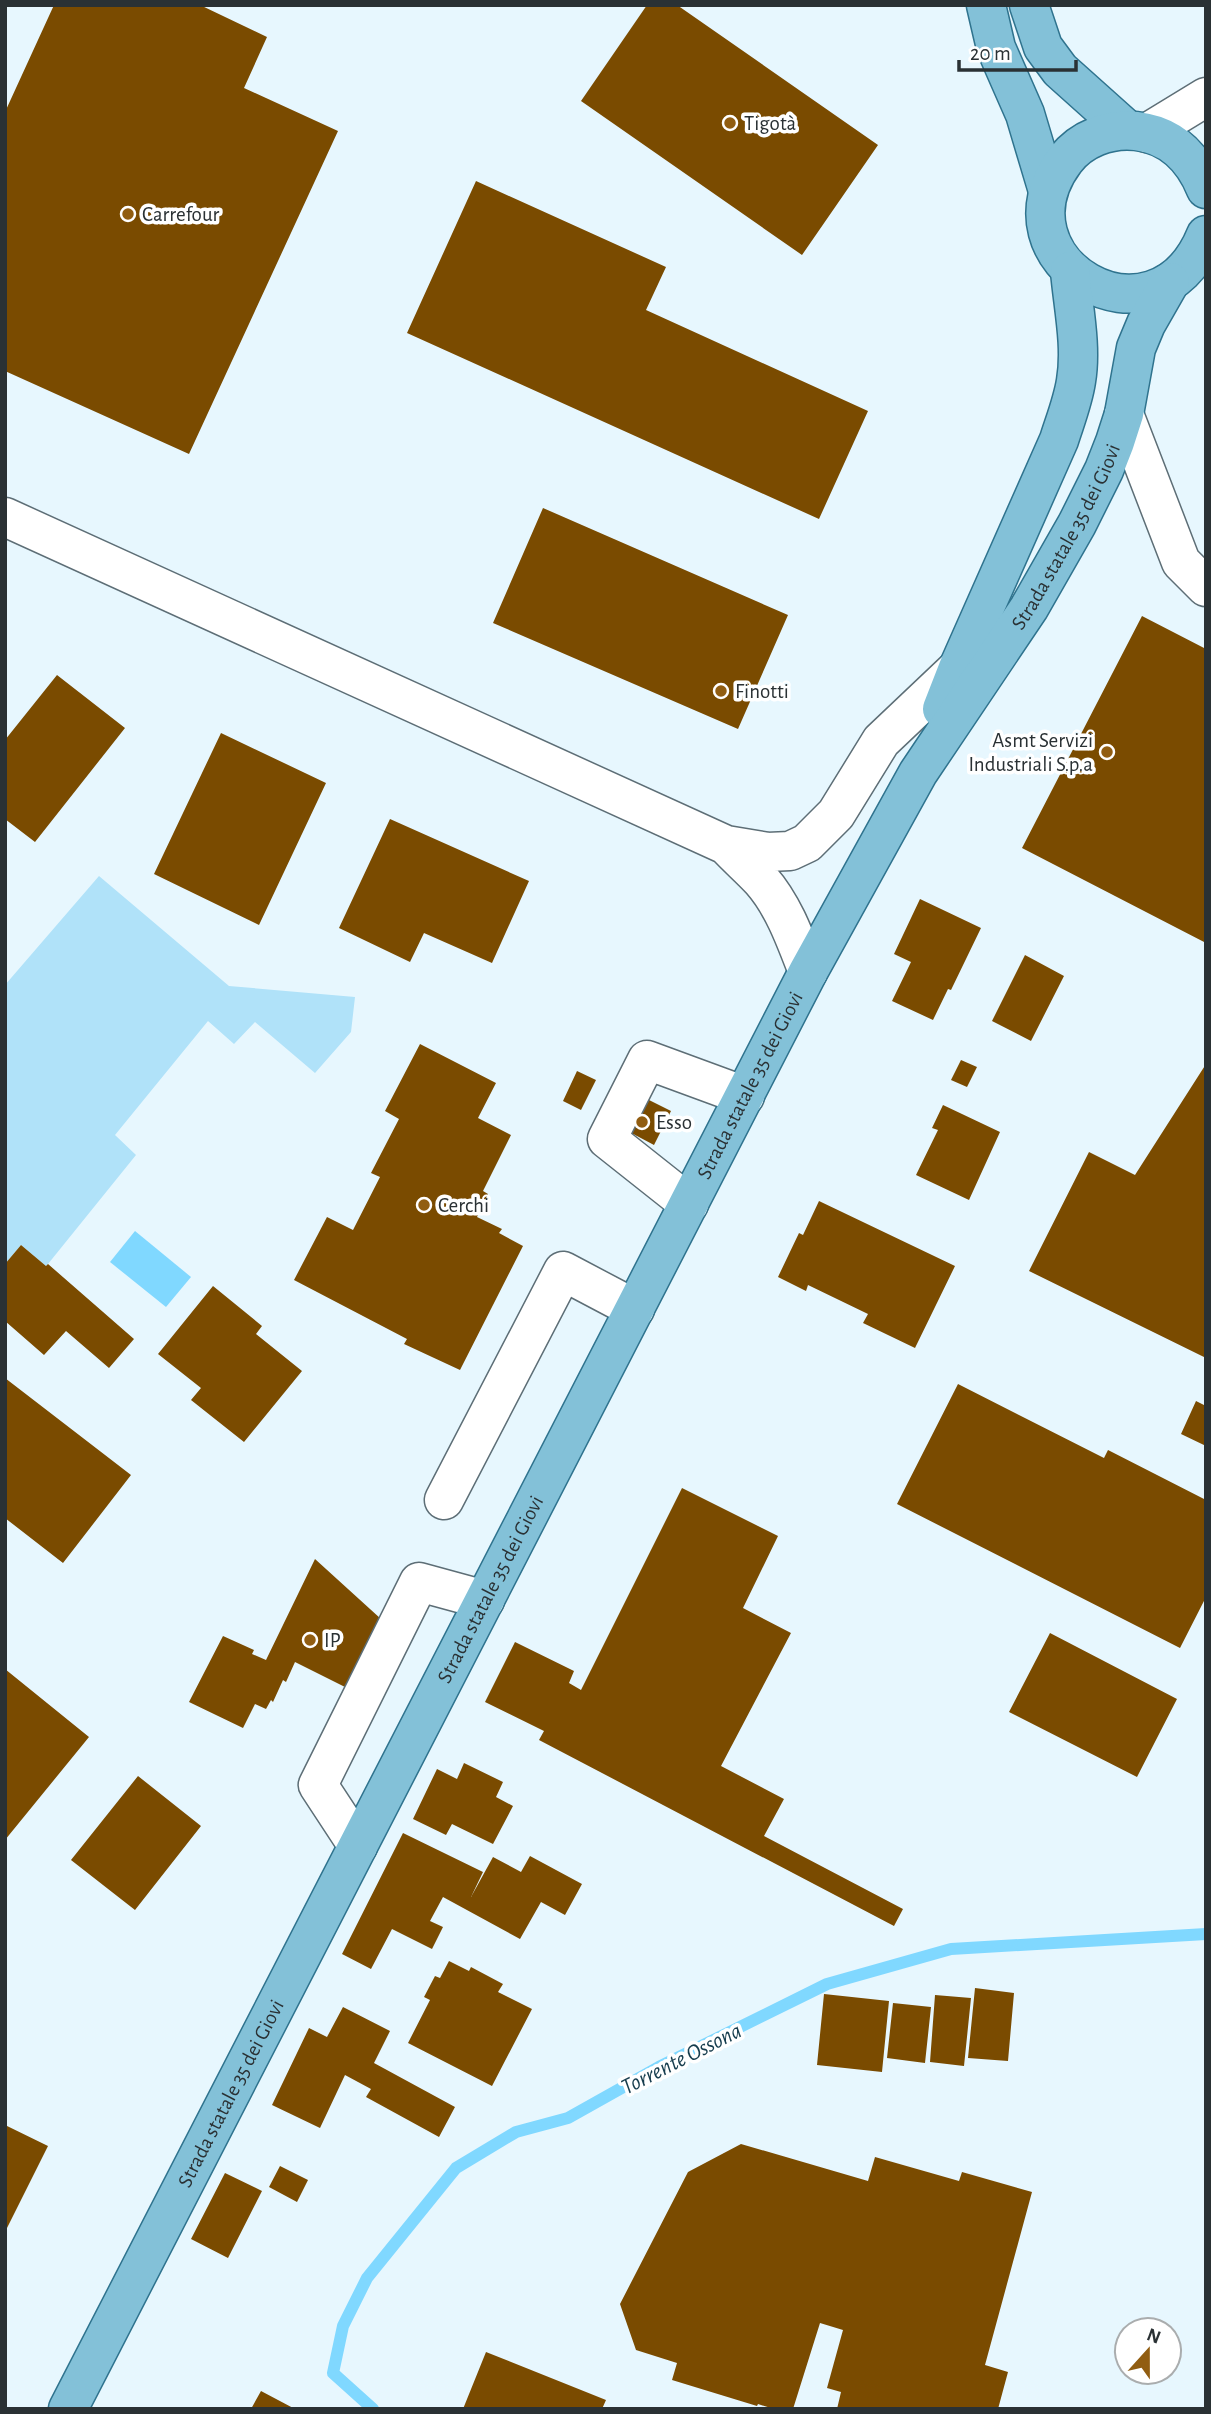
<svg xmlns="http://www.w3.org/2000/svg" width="1211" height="2414" font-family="'Alegreya Sans',sans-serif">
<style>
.green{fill:#b0e2f9}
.water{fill:#80d8ff}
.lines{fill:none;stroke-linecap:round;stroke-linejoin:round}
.stream{stroke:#80d8ff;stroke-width:12}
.building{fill:#7a4b00}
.minor-casing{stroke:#5d6e76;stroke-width:41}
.major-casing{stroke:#2f738e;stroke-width:41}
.minor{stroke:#fff;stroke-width:38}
.major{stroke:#83c1d8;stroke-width:38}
.poi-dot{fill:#915d11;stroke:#fff;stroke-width:2.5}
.labels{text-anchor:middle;stroke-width:7;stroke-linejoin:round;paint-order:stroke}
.poi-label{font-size:21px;fill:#2a3134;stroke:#fff;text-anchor:start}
.street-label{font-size:21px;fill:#2a3134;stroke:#fff}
.water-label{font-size:23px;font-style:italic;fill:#153c4d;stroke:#fff}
</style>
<rect width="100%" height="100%" fill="#e7f7fe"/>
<path class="green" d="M99,876L229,986L355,997L351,1032L315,1073L255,1022L234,1044L208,1021L115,1135L136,1155L48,1264L46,1266L21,1245L5,1264V985Z"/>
<path class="water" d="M135,1231L191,1277L166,1307L110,1262Z"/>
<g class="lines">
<path class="stream" d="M373,2409L333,2373L343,2326L367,2278L456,2168L516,2132L568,2118L659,2067L827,1984L951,1949L1206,1934"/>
</g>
<path class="building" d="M54,5H200L267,37L244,88L338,131L189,454L5,371V112Z
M647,5H677L878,145L802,255L581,101Z
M476,181L666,267L646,310L868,411L819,519L407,333Z
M543,508L788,615L738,729L493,623Z
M1142,616L1206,649V943L1022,848Z
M57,675L125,728L35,842L5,819V740Z
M221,733L326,783L259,925L154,874Z
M390,819L529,881L492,963L424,933L410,962L339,928Z
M920,899L981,928L951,990L948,989L933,1020L892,1001L911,962L894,954Z
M1025,955L1064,976L1031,1041L992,1021Z
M420,1044L496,1083L478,1118L511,1135L483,1191L488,1194L477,1217L502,1229L499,1233L523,1246L460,1370L404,1344L407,1339L294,1280L327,1217L353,1230L380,1177L371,1173L399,1119L385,1111Z
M961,1060L977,1067L967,1087L951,1080Z
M1206,1064V1358L1029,1271L1089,1152L1135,1175Z
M577,1071L596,1080L581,1110L563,1101Z
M637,1094L671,1111L654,1145L620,1127Z
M943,1105L1000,1132L969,1200L916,1175L938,1130L932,1128Z
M819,1201L955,1266L915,1348L863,1323L868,1314L808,1285L806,1291L778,1277L799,1233L803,1235Z
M21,1245L46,1266L48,1264L134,1339L109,1368L66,1331L44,1355L5,1321V1264Z
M213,1286L262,1326L256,1334L302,1371L244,1442L191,1400L201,1388L158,1354Z
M5,1378L131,1475L63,1563L5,1518Z
M958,1384L1104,1458L1108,1450L1206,1500V1597L1180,1648L897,1504Z
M1196,1401L1206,1406V1446L1181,1434Z
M682,1488L778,1536L743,1608L791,1633L721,1766L784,1799L764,1836L903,1909L894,1926L539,1740L544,1731L485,1702L515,1642L574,1671L569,1683L581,1690Z
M315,1559L381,1619L347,1688L295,1662L286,1682L283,1680L273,1702L271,1700L266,1709L255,1704L243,1728L189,1702L223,1636L254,1650L252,1654L266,1660Z
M1050,1633L1177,1699L1137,1777L1009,1712Z
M5,1669L89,1737L5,1840Z
M464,1763L503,1782L496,1797L513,1806L493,1844L452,1824L446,1835L413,1819L437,1769L457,1779Z
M138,1776L201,1826L135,1910L71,1860Z
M403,1833L483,1872L471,1897L493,1857L521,1872L530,1856L582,1884L565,1915L541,1902L520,1939L443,1897L430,1921L443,1927L432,1949L392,1929L371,1969L342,1954Z
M449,1961L469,1971L471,1967L503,1984L498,1992L532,2009L492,2086L408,2043L430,2000L424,1997L435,1976L440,1978Z
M975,1988L1014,1993L1008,2061L968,2058Z
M824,1994L889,2001L882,2072L817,2065Z
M935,1995L971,1998L964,2066L930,2062Z
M893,2003L931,2007L925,2063L887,2058Z
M343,2007L390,2031L374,2063L455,2107L439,2137L366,2097L371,2089L345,2075L320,2128L272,2105L309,2028L327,2037Z
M5,2125L48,2146L5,2232Z
M741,2144L868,2181L875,2157L959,2181L962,2172L1032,2192L985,2365L1008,2372L998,2409H837L841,2392L827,2388L843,2330L820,2323L793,2409H774L758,2404L757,2406L672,2380L677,2363L636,2350L620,2304L688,2172Z
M280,2166L308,2180L297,2202L269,2187Z
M225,2173L262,2191L228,2258L191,2239Z
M486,2352L606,2400L602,2409H463Z
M261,2391L295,2409H251Z"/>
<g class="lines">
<defs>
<path id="minor" d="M1147,133L1206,97
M1124,414L1181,562L1206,587
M5,517L726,845L768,852L790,851L807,843L836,814L881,741L958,668
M726,845C737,857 750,868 761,880C784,906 796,941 808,972
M689,1204L607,1139L647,1060L745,1096
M444,1500L563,1271L635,1309
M358,1846L318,1785L419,1582L485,1600"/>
<g id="major">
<path d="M986,5L996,48L1025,114L1048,191"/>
<path d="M1029,5L1043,47L1060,70L1127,130"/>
<path d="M1206,189C1193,157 1171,135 1136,131C1109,128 1081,139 1065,160C989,261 1155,360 1206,235"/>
<path d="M942,709L958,668L1059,440C1065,421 1073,401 1076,381C1082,346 1073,306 1070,271"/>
<path id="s1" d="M68,2409L808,972L918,773L1029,608L1077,524L1104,470L1115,442L1124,414L1136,348L1146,324L1170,282"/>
</g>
</defs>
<use href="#minor" class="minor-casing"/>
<use href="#major" class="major-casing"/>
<use href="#minor" class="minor"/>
<use href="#major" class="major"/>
</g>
<g class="poi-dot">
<circle cx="730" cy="123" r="7"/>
<circle cx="128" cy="214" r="7"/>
<circle cx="721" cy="691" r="7"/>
<circle cx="1107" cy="752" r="7"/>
<circle cx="642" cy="1122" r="7"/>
<circle cx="424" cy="1205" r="7"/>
<circle cx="310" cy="1640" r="7"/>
</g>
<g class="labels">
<g class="poi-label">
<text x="744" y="130">Tigotà</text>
<text x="142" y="221">Carrefour</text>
<text x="735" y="698">Finotti</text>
<text x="1093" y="747" text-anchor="end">Asmt Servizi<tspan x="1093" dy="24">Industriali S.p.a</tspan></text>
<text x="656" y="1129">Esso</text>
<text x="438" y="1212">Cerchi</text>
<text x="324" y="1647">IP</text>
</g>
<g class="street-label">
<text dy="7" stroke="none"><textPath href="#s1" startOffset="2123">Strada statale 35 dei Giovi</textPath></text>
<text dy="7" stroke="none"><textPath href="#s1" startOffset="1489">Strada statale 35 dei Giovi</textPath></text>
<text dy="7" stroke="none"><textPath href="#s1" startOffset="922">Strada statale 35 dei Giovi</textPath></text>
<text dy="7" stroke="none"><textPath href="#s1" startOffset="355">Strada statale 35 dei Giovi</textPath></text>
</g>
<g class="water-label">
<text transform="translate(681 2058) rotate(-27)" y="8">Torrente Ossona</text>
</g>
</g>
<rect width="1211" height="2414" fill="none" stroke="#2a3134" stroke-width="14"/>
<g transform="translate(1148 2351) rotate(21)"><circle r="33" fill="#ffffff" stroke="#aaadae" stroke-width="2"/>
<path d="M0-5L12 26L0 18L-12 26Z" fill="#915d11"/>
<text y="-10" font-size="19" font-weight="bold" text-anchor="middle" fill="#2a3134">N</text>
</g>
<path d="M959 60v10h117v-10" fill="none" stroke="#2a3134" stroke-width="3.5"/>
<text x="970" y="60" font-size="21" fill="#2a3134" stroke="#ffffff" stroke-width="5" paint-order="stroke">20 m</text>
</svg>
